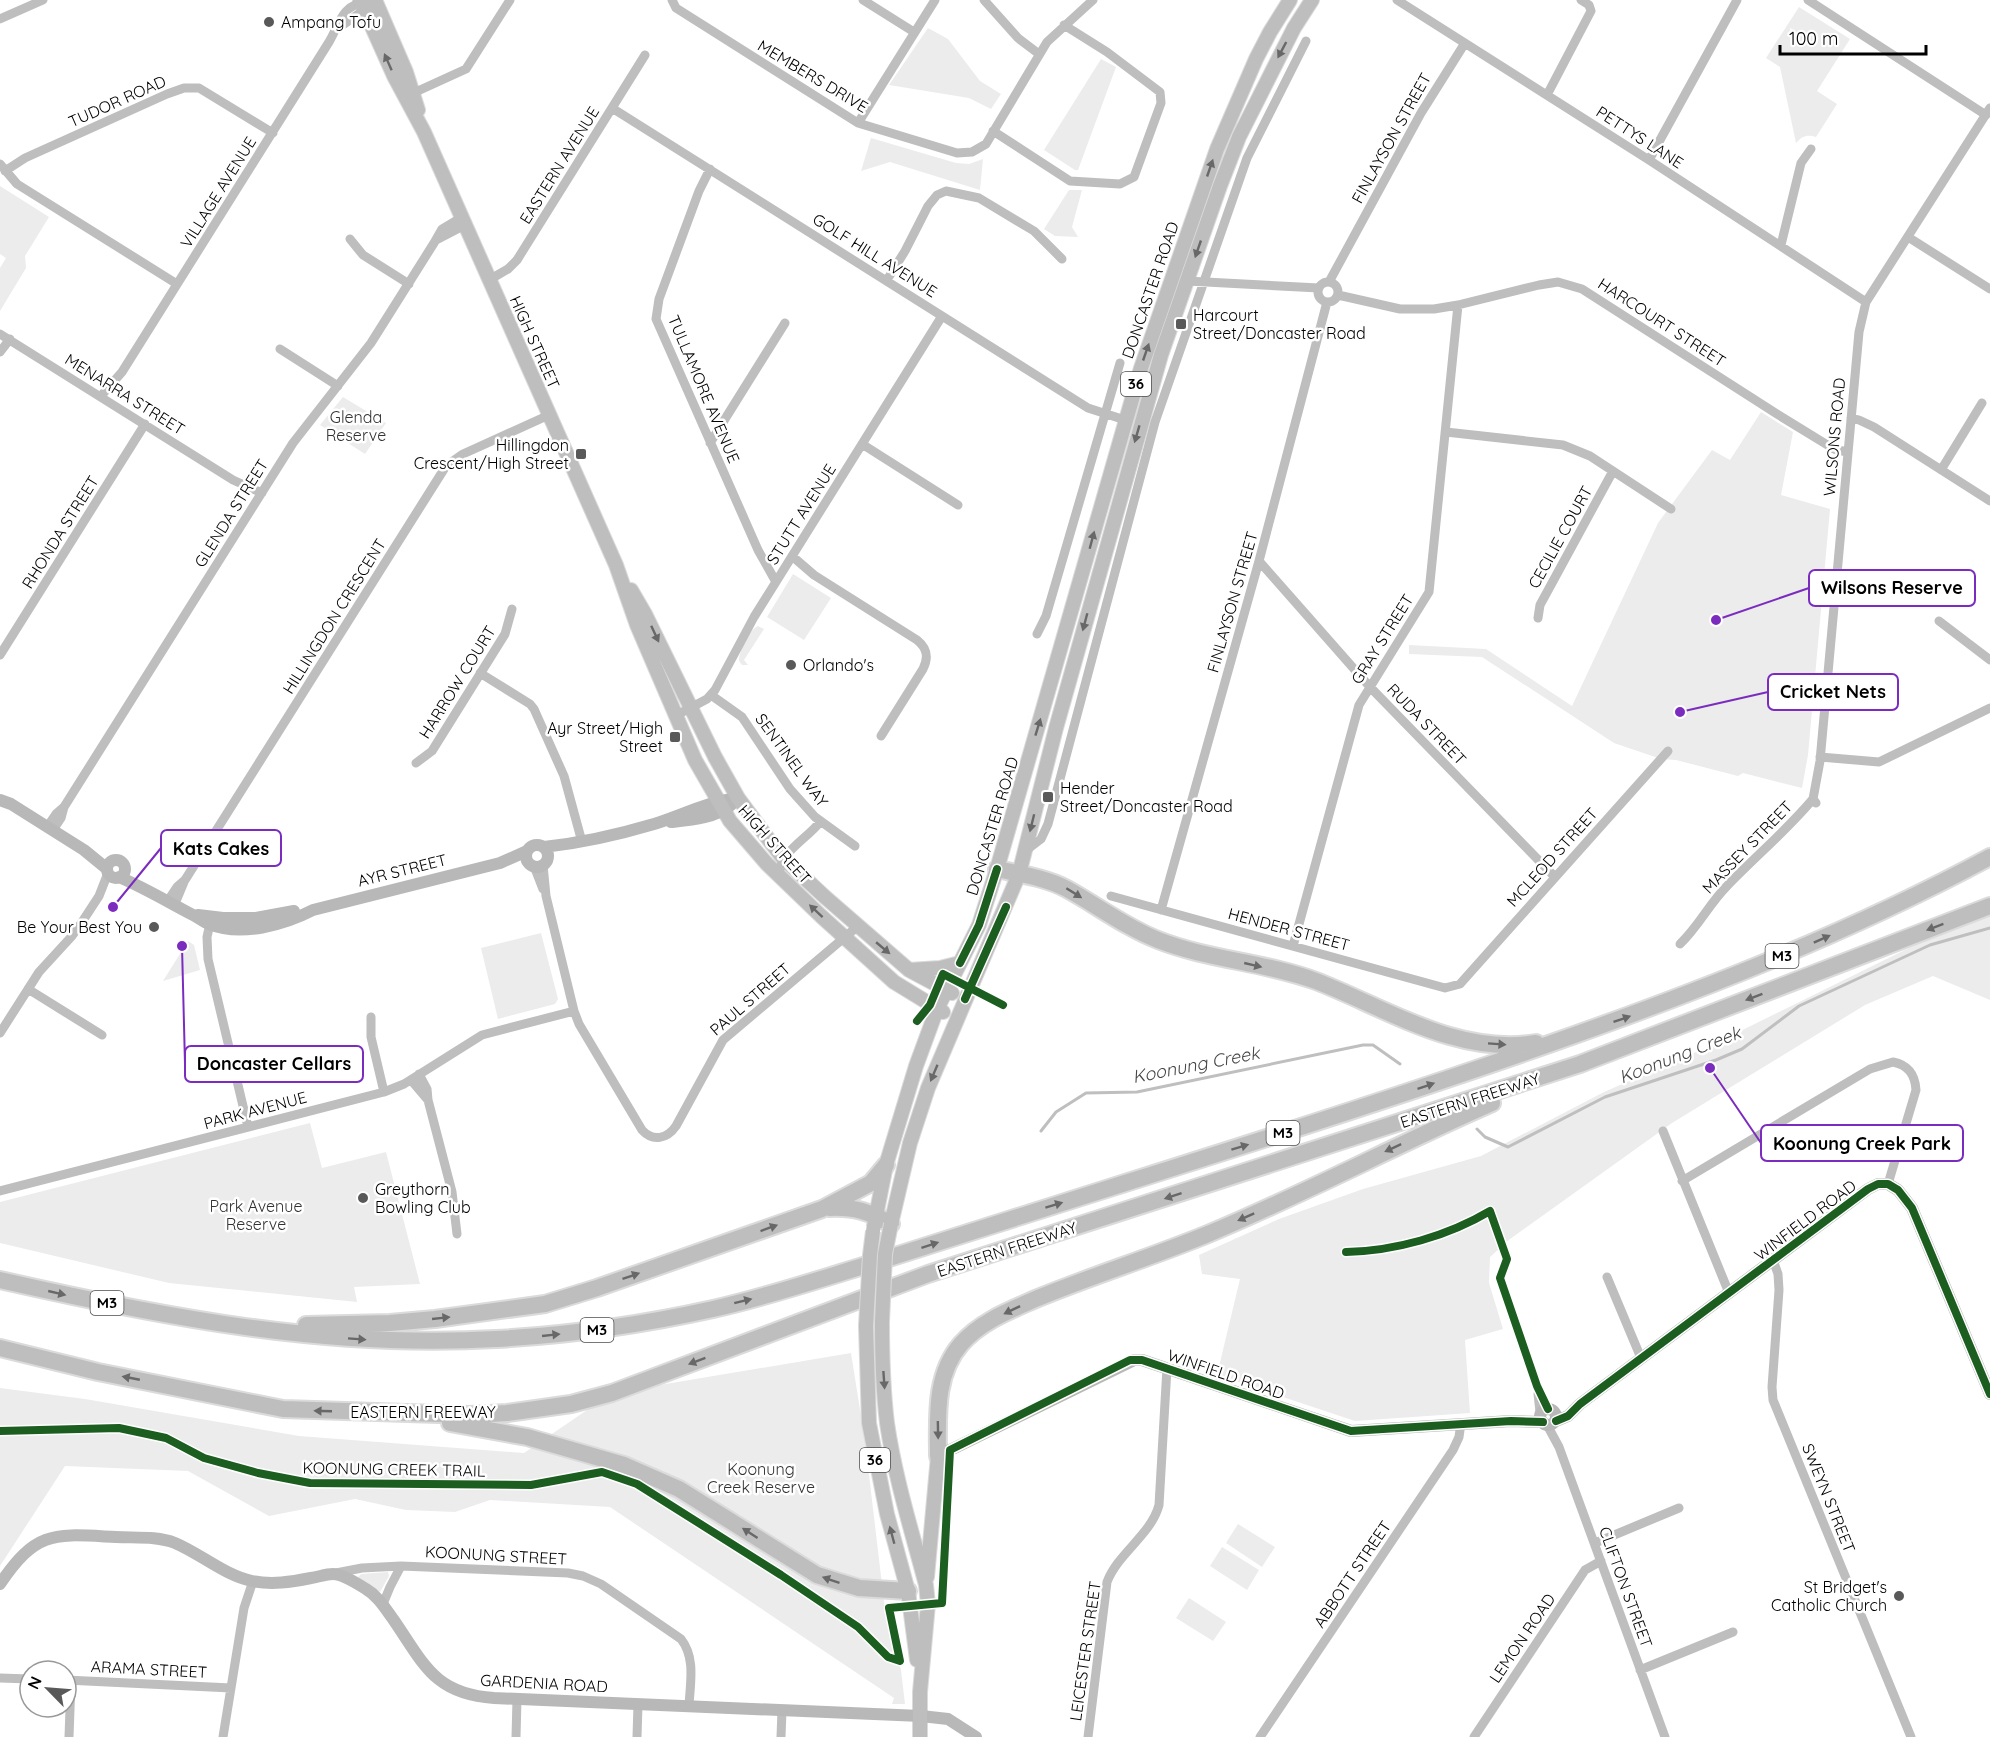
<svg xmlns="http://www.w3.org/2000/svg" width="1990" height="1737" font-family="Quicksand,sans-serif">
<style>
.green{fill:#ececec}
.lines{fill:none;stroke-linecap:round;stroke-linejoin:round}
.stream{stroke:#bfbfbf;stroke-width:3}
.primary-casing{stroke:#dbdbdb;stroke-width:16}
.highway-casing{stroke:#dbdbdb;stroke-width:20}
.street{stroke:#bebebe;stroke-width:9}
.secondary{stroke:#b8b8b8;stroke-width:12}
.primary{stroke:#bebebe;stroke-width:14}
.highway{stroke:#bebebe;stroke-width:16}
.primary-bridge-casing{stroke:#dbdbdb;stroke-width:16;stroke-linecap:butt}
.primary-bridge{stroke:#bebebe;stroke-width:14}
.cycleway-casing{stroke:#fff;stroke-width:11}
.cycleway{stroke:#1b5e20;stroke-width:8}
.oneway{fill:#686868}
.poi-dot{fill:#595959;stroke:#fff;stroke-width:2}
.labels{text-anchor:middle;stroke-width:5;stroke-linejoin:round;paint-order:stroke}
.shield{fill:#fff;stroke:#4c4c4c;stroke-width:1.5}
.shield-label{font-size:15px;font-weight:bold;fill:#000}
.poi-label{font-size:16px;fill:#000;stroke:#fff;text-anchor:start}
.street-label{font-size:16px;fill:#000;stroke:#fff}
.park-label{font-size:16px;fill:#333;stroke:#fff}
.water-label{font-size:18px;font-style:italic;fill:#444;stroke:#fff}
.leader{fill:none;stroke:#7b2cbf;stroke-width:2}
.callout-dot{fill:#7b2cbf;stroke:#fff;stroke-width:2}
.callout{fill:#fff;stroke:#7b2cbf;stroke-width:2}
.callout-label{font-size:18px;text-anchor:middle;font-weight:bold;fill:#000}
</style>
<rect width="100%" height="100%" fill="#fff"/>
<path class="green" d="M1799,7L1850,39L1817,91L1837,104L1816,137C1807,134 1802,136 1796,143L1780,67L1766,58Z
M928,28L948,39L980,81L1001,94L991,109L969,98L889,85Z
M1101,59L1116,67L1078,170H1075L1044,150Z
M871,138L956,163L969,164L983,159L980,190L890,162L861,171Z
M0,186L49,217L25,256L26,268L0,311V268L6,258L0,254Z
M1069,190H1082L1072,227L1078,237L1055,236L1044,229Z
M343,397L386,423L365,454L320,425Z
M1761,412L1793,432L1781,495L1830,509L1808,755L1802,788L1743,773L1738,776L1676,760L1661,759L1614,743L1482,657L1409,654V645L1486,649L1572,706L1658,523L1712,450L1730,460Z
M793,574L831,598L804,640L767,617Z
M758,626L764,629L744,660L748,665H742L739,661C739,651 749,630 758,626Z
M1990,912V1000L1933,976L1865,1005L1672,1123L1510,1239L1490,1257L1489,1283L1503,1329L1465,1340L1470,1413L1355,1421L1217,1375L1240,1279L1202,1274L1199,1255L1279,1219L1363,1189L1481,1156L1604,1092L1712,1045L1919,943Z
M541,933L558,999L555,1004L498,1019L481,948Z
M188,941L194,945L200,970L163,981Z
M310,1123L322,1168L386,1152L420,1284L354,1287L357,1302L169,1283L0,1243V1202Z
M851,1353L865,1441L885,1610L901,1670L905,1704H892L894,1698L610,1507L490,1500L455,1512L406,1510L355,1499L269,1516L188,1471L65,1466L0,1566V1388L85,1399L299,1436L524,1453L612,1393Z
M1238,1524L1275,1547L1262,1567L1226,1543Z
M1222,1547L1259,1570L1247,1590L1210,1566Z
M388,1572L389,1576L380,1592L358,1577L361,1574Z
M1189,1598L1226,1622L1213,1641L1176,1618Z"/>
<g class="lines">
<path class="stream" d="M1477,1129L1485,1137L1508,1147L1605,1097L1716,1060L1742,1049L1799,1006L1930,945L1990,928
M1041,1131L1056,1112L1086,1093L1137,1092L1363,1045H1373L1400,1064"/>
<defs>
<path id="primary" d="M360,0L394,76L424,132L616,565L637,625L695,760L730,821L767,864L821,916L894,982L943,1012
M375,0L406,72L418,110
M631,590L645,614L715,757L738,798L772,844L783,858L825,897L909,970L952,993
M909,970L940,968L960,963
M891,1224L910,1143L928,1088L1019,874L1056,728L1161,355L1220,186L1239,137L1294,28L1312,0
M874,1226L886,1165L916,1066L937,1009L979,925L997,869L1141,368L1217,149L1256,59L1270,32L1290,0
M882,1322C882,1355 883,1390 887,1423C895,1478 912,1532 926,1585L928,1604L920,1692V1737
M866,1326L869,1423L887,1514L908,1591L917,1660
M927,1577L938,1456"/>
<path id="highway" d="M997,869C1020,874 1047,878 1067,889C1098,906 1125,927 1158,940C1209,960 1265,962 1316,981C1386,1008 1457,1056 1536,1043
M829,1208C855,1207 868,1211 891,1224
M0,1280C163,1317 328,1349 496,1339C569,1335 641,1325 713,1309C767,1297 820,1279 873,1263C956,1237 1039,1210 1122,1184C1265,1139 1407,1094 1549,1044C1700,991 1849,933 1990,857
M306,1325L390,1323L435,1319L545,1304L597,1288L822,1209L871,1183L886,1165
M0,1348L98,1372L283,1409L470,1415L507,1413L571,1404L612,1393L928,1274L1580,1064L1990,906
M450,1423L527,1437L624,1465L679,1489L817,1575L859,1588L908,1591
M938,1456C938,1418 934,1375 961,1344C981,1321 1011,1310 1038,1298C1094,1275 1152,1257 1208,1234C1304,1194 1396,1145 1492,1103"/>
</defs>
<use href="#primary" class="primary-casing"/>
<use href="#highway" class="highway-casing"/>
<path class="street" d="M672,0L676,8L858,123L957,153L972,152L986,144L1047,42L1093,0
M863,0L914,32
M984,0L1018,38L1039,54
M1397,0L1649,160L1866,302
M1808,0L1986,115
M0,19L43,0
M337,29L367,8
M409,95L466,69L510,0
M1547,95L1591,11L1589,5L1581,0
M612,108L1088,408L1125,420
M858,123L935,0
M993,131L1070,181L1120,184L1134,177L1161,103L1160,92L1107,52L1064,25
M1649,160L1737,0
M0,164L17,184L177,284
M710,169L699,191L659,299L656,319L758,550L776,582
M5,171L25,158L167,94L184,88H199L273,133
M1908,237L1990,289
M350,239L363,255L409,284
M438,239L465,225
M1781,245L1801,163L1811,149
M489,280L508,269L517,260L645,55
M887,280L905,251L928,206L937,195L946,191L979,198L1034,231L1062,259
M1187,281L1319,288
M1329,282L1421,113L1465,43
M1318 292a10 10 0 1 1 20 0a10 10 0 1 1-20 0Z
M1338,295L1400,309H1434L1458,305L1539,285L1558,282L1582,289L1777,414L1834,449L1847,452
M0,334L233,480L262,493
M280,349L338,386
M0,352L10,339
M101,396L122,372L329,42C341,22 340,7 366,1
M1851,418L1859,420L1874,427L1990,501
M1446,432L1563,445L1590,456L1671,509
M710,443L785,323
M862,444L958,505
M1941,470L1982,403
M792,556L814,575L917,640C927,648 929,657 923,669L881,736
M1259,561L1370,687L1554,876
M1538,618L1540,605L1613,471
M1939,621L1990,660
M1037,634L1046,616L1120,363
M0,655L145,424
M480,673L530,704L534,709L564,776L582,842
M711,695L742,717L790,789L815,817L855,846
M675,716L707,699L715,690L754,617L942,316
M1820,757L1879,762L1990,708
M416,763L432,751L505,634L512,609
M1816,803L1813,799L1820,761L1859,332L1866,302L1990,108
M47,827L56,814L64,807
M53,830L61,818L64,807L293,443L371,343L434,243L442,229L462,217
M1024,852L1041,839L1048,824L1155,422L1247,158L1306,41
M543,865L546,896L574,1011L579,1024L642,1130C653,1142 667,1139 676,1126L723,1040L858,926
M534,866L543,889
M779,876C780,851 806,840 820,822
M1111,896L1445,988L1460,984L1668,751
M167,902L177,887L185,880L446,466L463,454L549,415
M174,906L184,882
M1161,910L1259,561L1327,302
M211,919L207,937L208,959L248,1127
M1680,944C1699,926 1709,904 1727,886C1756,856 1787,830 1813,799
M1293,946L1359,705L1429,592L1458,305
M28,989L102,1035
M371,1017V1037L384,1092
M0,1033L39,972L72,936L82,922L99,896L108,873
M419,1074L427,1089L428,1100L452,1192L457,1234
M411,1080L428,1100
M1663,1131L1729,1293
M1682,1181L1870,1069L1893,1062C1908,1065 1915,1074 1916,1090L1888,1184
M0,1191L384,1092L404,1084L482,1035L574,1011
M1773,1260L1778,1274L1779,1290L1772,1387L1773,1400L1911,1737
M1607,1277L1641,1358
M1500,1278L1537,1386L1548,1409
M1538,1394L1540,1412
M1546,1423L1559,1447L1665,1737
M1595,1543L1679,1508
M336,1573L362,1568L401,1566L568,1573L583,1576L601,1584L681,1639C696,1658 690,1684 689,1706
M383,1604L390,1587L401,1566
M1640,1670L1733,1632
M0,1678L30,1679
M66,1680L231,1688
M69,1737L71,1681
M223,1737L244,1608L253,1581
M516,1737L517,1699
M637,1737L638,1704
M781,1737L782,1710
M1088,1737L1107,1582C1118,1553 1151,1535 1159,1505L1167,1368
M1260,1737L1453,1450L1459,1437L1461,1423
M1474,1737L1585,1570L1601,1561"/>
<path class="secondary" d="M0,800L11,804L84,850L106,868
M671,822C690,820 716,818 731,805
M526 856a11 11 0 1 1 22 0a11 11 0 1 1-22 0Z
M544,847C581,843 617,835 654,824C683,815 706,802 738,798
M107 869a9 9 0 1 1 18 0a9 9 0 1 1-18 0Z
M119,877C145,888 168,902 193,915C199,918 204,922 209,924C241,937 284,925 313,910L500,863L527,851
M198,915L223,918H256L294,911
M1540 1417a8 8 0 1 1 16 0a8 8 0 1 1-16 0Z
M1556,1421L1568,1416L1580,1404L1868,1189L1878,1184H1888L1898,1190L1912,1208L1990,1394
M938,1456L1134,1360H1142L1351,1431L1511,1421L1543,1422
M0,1584C37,1529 55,1534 116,1537C136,1538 157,1536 175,1543C201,1554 224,1575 252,1581C272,1585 291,1582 311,1578C318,1577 326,1574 333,1574C343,1574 358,1584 366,1589C378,1596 385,1608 393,1619C424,1664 434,1694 494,1698L921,1716L948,1719L976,1737"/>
<use href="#primary" class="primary"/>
<use href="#highway" class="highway"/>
<defs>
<path id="primary-bridge" d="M882,1322L885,1254L891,1224
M866,1326L870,1255L873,1231"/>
</defs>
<use href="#primary-bridge" class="primary-bridge-casing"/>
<use href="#primary-bridge" class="primary-bridge"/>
<defs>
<path id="cycleway" d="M960,963L979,925L997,869
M965,999L1006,907
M917,1021L930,1005L943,974L1003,1005
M1346,1252C1395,1251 1448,1236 1490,1211L1507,1259L1500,1278L1537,1386L1548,1409
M1556,1421L1568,1416L1580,1404L1868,1189L1878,1184H1888L1898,1190L1912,1208L1990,1394
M0,1431L119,1428L166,1438L204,1458L258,1473L310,1483L531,1485L602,1472L637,1484L781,1575L858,1627L888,1657L900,1661L889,1608L942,1603L950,1450L1130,1360H1142L1351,1431L1511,1421L1543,1422"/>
</defs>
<use href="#cycleway" class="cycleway-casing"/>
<use href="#cycleway" class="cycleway"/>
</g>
<defs><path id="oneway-solid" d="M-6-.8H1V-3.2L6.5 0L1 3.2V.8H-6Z" transform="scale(1.5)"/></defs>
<g class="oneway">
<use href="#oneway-solid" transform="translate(1282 50) rotate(118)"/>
<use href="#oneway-solid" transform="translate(388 62) rotate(-114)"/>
<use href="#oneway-solid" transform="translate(1210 168) rotate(-71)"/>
<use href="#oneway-solid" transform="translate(1198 249) rotate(109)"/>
<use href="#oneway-solid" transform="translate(1146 352) rotate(-71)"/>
<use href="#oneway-solid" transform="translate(1137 434) rotate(106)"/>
<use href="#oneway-solid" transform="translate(1092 540) rotate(-75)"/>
<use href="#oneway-solid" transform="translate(1085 622) rotate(105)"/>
<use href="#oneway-solid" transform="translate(655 634) rotate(65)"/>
<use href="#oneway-solid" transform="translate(1038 727) rotate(-73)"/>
<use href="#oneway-solid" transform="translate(1032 823) rotate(104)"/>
<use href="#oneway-solid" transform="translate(1074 893) rotate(32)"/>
<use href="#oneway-solid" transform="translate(816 911) rotate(-137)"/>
<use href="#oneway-solid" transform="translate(1935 927) rotate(159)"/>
<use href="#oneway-solid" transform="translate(1822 939) rotate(-24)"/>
<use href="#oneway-solid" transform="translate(883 948) rotate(40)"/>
<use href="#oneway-solid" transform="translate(1253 965) rotate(13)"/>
<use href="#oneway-solid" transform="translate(1754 997) rotate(159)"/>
<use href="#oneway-solid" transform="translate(1622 1019) rotate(-19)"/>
<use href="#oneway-solid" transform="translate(1497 1044) rotate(4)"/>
<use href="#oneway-solid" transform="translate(934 1073) rotate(113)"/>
<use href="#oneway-solid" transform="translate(1426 1086) rotate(-19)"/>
<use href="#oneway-solid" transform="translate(1240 1147) rotate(-17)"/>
<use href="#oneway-solid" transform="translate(1393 1148) rotate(155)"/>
<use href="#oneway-solid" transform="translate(1173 1196) rotate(162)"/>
<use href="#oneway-solid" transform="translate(1054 1205) rotate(-17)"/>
<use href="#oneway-solid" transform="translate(1246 1217) rotate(156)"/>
<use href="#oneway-solid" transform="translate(769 1228) rotate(-20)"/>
<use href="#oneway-solid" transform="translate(930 1245) rotate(-18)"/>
<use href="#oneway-solid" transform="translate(631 1276) rotate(-19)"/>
<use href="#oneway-solid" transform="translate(57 1293) rotate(13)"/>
<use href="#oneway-solid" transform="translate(743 1301) rotate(-14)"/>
<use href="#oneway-solid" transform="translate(1012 1310) rotate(154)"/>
<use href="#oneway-solid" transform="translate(441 1318) rotate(-6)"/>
<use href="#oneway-solid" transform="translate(551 1335) rotate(-6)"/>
<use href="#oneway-solid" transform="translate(357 1339) rotate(4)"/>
<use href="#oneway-solid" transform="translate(697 1361) rotate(159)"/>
<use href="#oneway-solid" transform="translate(131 1378) rotate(-169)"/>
<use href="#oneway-solid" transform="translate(884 1380) rotate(86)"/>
<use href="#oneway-solid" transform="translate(323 1411) rotate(-178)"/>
<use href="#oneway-solid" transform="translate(938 1430) rotate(89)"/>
<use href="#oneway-solid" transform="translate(750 1533) rotate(-147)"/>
<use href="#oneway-solid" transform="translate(892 1535) rotate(-105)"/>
<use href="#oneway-solid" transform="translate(831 1580) rotate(-161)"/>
</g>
<g class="poi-dot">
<circle cx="269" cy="22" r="6"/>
<rect x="1175" y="318" width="12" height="12" rx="3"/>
<rect x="575" y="448" width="12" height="12" rx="3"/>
<circle cx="791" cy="665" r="6"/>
<rect x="669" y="731" width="12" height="12" rx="3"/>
<rect x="1042" y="791" width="12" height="12" rx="3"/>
<circle cx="154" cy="927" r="6"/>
<circle cx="363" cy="1198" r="6"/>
<circle cx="1899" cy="1596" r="6"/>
</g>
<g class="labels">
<g class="shield">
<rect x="1121" y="372" width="30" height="24" rx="4.5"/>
<rect x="1765.5" y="944" width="33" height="24" rx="4.5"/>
<rect x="1266.5" y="1121" width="33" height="24" rx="4.5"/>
<rect x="90.5" y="1291" width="33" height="24" rx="4.5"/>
<rect x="580.5" y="1318" width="33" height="24" rx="4.5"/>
<rect x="860" y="1448" width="30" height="24" rx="4.5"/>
</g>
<g class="shield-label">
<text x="1136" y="389">36</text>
<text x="1782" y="961">M3</text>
<text x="1283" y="1138">M3</text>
<text x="107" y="1308">M3</text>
<text x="597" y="1335">M3</text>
<text x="875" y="1465">36</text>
</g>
<g class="poi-label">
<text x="281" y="28">Ampang Tofu</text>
<text x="1193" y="321">Harcourt<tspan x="1193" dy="18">Street/Doncaster Road</tspan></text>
<text x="569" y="451" text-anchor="end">Hillingdon<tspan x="569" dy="18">Crescent/High Street</tspan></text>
<text x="803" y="671">Orlando's</text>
<text x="663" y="734" text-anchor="end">Ayr Street/High<tspan x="663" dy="18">Street</tspan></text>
<text x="1060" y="794">Hender<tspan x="1060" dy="18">Street/Doncaster Road</tspan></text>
<text x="142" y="933" text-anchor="end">Be Your Best You</text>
<text x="375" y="1195">Greythorn<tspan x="375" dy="18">Bowling Club</tspan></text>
<text x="1887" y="1593" text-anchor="end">St Bridget's<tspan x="1887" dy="18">Catholic Church</tspan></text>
</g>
<g class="street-label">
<text transform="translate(813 76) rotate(31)" y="6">MEMBERS DRIVE</text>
<text transform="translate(117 101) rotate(-24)" y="6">TUDOR ROAD</text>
<text transform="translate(1640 137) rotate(33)" y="6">PETTYS LANE</text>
<text transform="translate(1391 138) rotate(-61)" y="6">FINLAYSON STREET</text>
<text transform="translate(559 165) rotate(-58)" y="6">EASTERN AVENUE</text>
<text transform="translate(218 192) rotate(-58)" y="6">VILLAGE AVENUE</text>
<text transform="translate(875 255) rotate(32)" y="6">GOLF HILL AVENUE</text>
<text transform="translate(1150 290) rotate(-71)" y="6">DONCASTER ROAD</text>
<text transform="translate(1662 322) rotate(33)" y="6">HARCOURT STREET</text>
<text transform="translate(535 342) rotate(66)" y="6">HIGH STREET</text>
<text transform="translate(704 389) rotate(67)" y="6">TULLAMORE AVENUE</text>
<text transform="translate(125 394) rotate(32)" y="6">MENARRA STREET</text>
<text transform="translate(1834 437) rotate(-85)" y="6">WILSONS ROAD</text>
<text transform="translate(231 513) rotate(-58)" y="6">GLENDA STREET</text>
<text transform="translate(801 514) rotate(-58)" y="6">STUTT AVENUE</text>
<text transform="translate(60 532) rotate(-58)" y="6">RHONDA STREET</text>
<text transform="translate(1560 537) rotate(-61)" y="6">CECILIE COURT</text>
<text transform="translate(1232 602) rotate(-74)" y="6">FINLAYSON STREET</text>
<text transform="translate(334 616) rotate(-58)" y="6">HILLINGDON CRESCENT</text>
<text transform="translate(1382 639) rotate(-58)" y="6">GRAY STREET</text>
<text transform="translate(457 682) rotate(-58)" y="6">HARROW COURT</text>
<text transform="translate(1427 724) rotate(46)" y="6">RUDA STREET</text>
<text transform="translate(792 760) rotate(54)" y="6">SENTINEL WAY</text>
<text transform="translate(992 826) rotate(-73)" y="6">DONCASTER ROAD</text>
<text transform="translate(775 844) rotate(48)" y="6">HIGH STREET</text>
<text transform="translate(1747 847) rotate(-46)" y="6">MASSEY STREET</text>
<text transform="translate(1552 857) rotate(-48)" y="6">MCLEOD STREET</text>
<text transform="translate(402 870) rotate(-14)" y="6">AYR STREET</text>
<text transform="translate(1289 929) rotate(15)" y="6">HENDER STREET</text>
<text transform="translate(750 999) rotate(-41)" y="6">PAUL STREET</text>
<text transform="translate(1470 1100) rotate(-18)" y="6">EASTERN FREEWAY</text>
<text transform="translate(255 1110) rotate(-15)" y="6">PARK AVENUE</text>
<text transform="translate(1805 1220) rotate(-37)" y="6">WINFIELD ROAD</text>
<text transform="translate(1007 1249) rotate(-18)" y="6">EASTERN FREEWAY</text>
<text transform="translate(1226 1374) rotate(19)" y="6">WINFIELD ROAD</text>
<text x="423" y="1418">EASTERN FREEWAY</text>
<text transform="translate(394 1469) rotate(1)" y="6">KOONUNG CREEK TRAIL</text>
<text transform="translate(1829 1498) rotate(68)" y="6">SWEYN STREET</text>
<text transform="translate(496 1555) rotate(3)" y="6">KOONUNG STREET</text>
<text transform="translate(1352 1574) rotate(-56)" y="6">ABBOTT STREET</text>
<text transform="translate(1626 1587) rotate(70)" y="6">CLIFTON STREET</text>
<text transform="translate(1522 1638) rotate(-56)" y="6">LEMON ROAD</text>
<text transform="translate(1085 1651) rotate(-82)" y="6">LEICESTER STREET</text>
<text transform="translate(149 1669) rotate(3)" y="6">ARAMA STREET</text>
<text transform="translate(544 1683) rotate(3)" y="6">GARDENIA ROAD</text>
</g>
<g class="park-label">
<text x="356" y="423">Glenda<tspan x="356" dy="18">Reserve</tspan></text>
<text x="256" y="1212">Park Avenue<tspan x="256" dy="18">Reserve</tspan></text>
<text x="761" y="1475">Koonung<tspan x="761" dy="18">Creek Reserve</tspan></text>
</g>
<g class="water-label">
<text transform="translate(1680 1055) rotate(-21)" y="6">Koonung Creek</text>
<text transform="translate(1196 1065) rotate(-11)" y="6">Koonung Creek</text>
</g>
</g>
<path class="leader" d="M1716 620L1809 588M1680 712L1768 692M113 907L161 848M182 946L185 1064M1710 1068L1761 1143"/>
<g class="callout-dot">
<circle cx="1716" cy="620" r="6"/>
<circle cx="1680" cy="712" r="6"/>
<circle cx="113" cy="907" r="6"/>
<circle cx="182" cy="946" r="6"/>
<circle cx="1710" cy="1068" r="6"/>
</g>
<g class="callout">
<rect x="1809" y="570" width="166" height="36" rx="6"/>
<rect x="1768" y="674" width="130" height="36" rx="6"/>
<rect x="161" y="830" width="120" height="36" rx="6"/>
<rect x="185" y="1046" width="178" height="36" rx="6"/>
<rect x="1761" y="1125" width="202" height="36" rx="6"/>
</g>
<g class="callout-label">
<text x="1892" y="594">Wilsons Reserve</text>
<text x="1833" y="698">Cricket Nets</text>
<text x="221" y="855">Kats Cakes</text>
<text x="274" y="1070">Doncaster Cellars</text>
<text x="1862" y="1150">Koonung Creek Park</text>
</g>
<g transform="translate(48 1689) rotate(295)"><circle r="28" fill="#ffffff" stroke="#999999" stroke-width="1.5"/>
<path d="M0-4.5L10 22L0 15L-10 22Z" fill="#595959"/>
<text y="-9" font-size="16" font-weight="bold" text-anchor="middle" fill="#000000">N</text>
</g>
<path d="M1780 45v9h146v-9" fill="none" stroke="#000000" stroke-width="3"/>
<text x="1789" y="45" font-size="18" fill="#000000" stroke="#ffffff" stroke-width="4.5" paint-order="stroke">100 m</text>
</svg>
